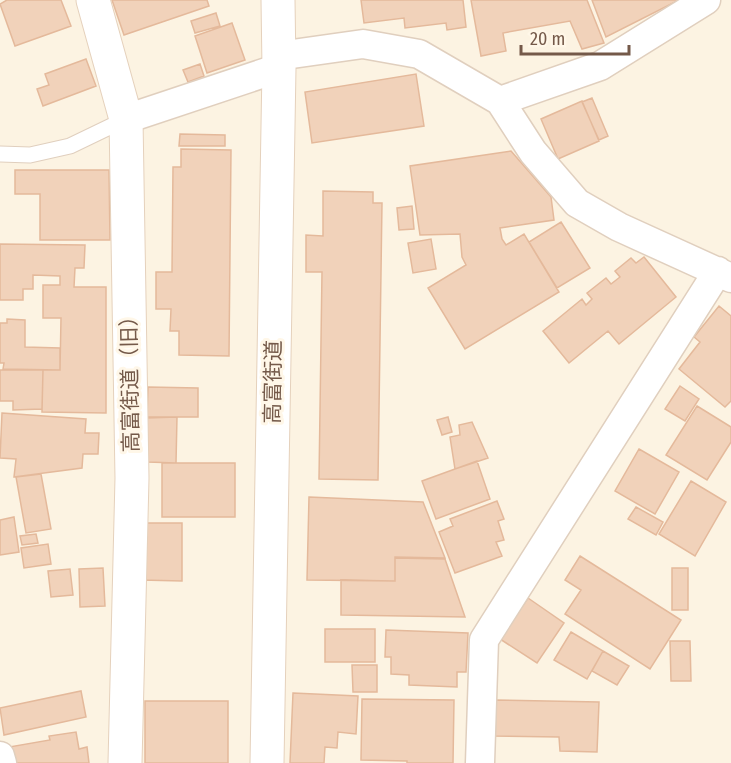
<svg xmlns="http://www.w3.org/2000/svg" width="731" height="763" font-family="'Fira Sans Condensed','Noto Sans JP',sans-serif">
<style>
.building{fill:#f1d2ba;stroke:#e4b99b;stroke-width:1.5}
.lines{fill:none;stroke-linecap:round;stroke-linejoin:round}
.lane-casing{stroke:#e0cfbe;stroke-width:17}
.street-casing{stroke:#e0cfbe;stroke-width:31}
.secondary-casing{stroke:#e5d1bc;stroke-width:35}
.lane{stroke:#fff;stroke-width:15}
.street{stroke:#fff;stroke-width:28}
.secondary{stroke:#fff;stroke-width:33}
.labels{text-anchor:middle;stroke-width:6;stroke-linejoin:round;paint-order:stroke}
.street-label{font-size:21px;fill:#745949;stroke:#fff7e8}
</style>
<rect width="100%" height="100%" fill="#fcf3e2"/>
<path class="building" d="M7,0H61L71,26L15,46L0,4Z
M112,0H207L209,6L124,35Z
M361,0H463L466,27L447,30L446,23L405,28L404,18L364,23Z
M471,0H587L604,43L582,49L570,21L503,33L506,51L481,56Z
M592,0H679L606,37Z
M216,13L220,26L195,33L191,21Z
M232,23L245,60L207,73L195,36Z
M86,59L96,86L43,106L37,89L49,85L45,74Z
M200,64L204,76L188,82L183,70Z
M416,74L424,126L312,143L305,92Z
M592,98L608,136L599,140L582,102Z
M582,101L599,141L558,159L541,119Z
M180,134L225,135V146H179Z
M181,149L231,150L229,356L179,355V331H170L171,309H156V272H172L173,167H181Z
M511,151L551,197L554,220L500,228L502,239L506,245L524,234L559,292L465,349L428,288L466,265L462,257L460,234L420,235L410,166Z
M15,170H109L110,240H40V194H15Z
M323,191L373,192V203H382L378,480L319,479L322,272H306V235L323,236Z
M412,206L414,229L399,230L397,208Z
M561,222L590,268L557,288L529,242Z
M431,239L436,269L413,273L408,243Z
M0,244L85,245L84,268H75L74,287H106V413L42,412L43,370H60L61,318H43V285H60V276L33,275V289H23V300H0Z
M644,257L676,297L619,344L608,331L569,363L543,331L582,299L586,305L592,299L587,293L606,278L611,284L620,277L615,271L631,258L636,263Z
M719,306L731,316V401L725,407L679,369L700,342L694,337Z
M7,319L25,320V347L60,348V370L3,369L4,363H0V323H7Z
M0,370H43L42,409L13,410V401H0Z
M680,386L699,399L685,421L665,409Z
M148,387L198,388V417H147Z
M697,406L731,427V442L707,480L666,455Z
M2,413L86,419L85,433H99L98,454H83L82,468L14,477L16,459L0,458Z
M177,417L176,463L148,462L147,418Z
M448,417L452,432L442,435L437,420Z
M472,422L488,458L455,469L450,437L460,435L459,425Z
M639,449L679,472L655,514L615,491Z
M477,461L490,499L436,519L422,481Z
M162,463H235V517H162Z
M41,474L51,529L26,533L16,477Z
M691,481L726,502L695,556L659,534Z
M309,497L423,502L445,558L395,557V581L307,580Z
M497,501L504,519L498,521L504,540L496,542L502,556L455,573L439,532L453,526L450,519Z
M636,507L663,522L656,535L628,519Z
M14,517L19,552L0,555V520Z
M142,523H182V581L141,580Z
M36,534L38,543L22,545L20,536Z
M48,544L51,564L24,568L21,548Z
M580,556L681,620L650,669L565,614L581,590L565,580Z
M395,558L445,559L465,617L341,615V580L395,581Z
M103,568L105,606L80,607L79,569Z
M672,568H688V610H672Z
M70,569L73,595L51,597L48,571Z
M528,598L564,623L537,663L500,639Z
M325,629H375V662H325Z
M386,630L468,633L466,672H457V687L409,685V675L391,674V657H385Z
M571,632L603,651L587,679L554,660Z
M670,641H690L691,681H671Z
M603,651L629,666L617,685L592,671Z
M352,665H377V692H353Z
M81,691L86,717L4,735L0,708Z
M293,693L358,696L356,734L338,732L337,748L325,747L324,763H290Z
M362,699L454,700L453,763H407V761L361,760Z
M495,700L599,702L597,752L560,751L559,737L494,736Z
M145,701H228V763H145Z
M76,732L79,749L87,747L89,763H11L9,747L50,740L49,736Z"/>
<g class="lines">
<defs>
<path id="lane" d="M0,154L30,155L70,146L126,119"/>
<path id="street" d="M278,56L363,44L419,54L500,101L533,152L577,203L619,227L731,278
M500,101L600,66L706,0
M126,119L279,68
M0,756L2,763
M480,763L484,640L718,271"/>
<path id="secondary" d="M93,0L126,119L132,478L125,763
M267,763L279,68L278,0"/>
</defs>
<use href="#lane" class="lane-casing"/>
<use href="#street" class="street-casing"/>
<use href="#secondary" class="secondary-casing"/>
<use href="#lane" class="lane"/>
<use href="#street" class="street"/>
<use href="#secondary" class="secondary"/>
</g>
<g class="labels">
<g class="street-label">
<text transform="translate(130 379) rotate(-91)" y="7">高富街道（旧）</text>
<text transform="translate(273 382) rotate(-89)" y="7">高富街道</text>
</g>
</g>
<path d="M521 45v9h108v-9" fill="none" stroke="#745949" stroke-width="3"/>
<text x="530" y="45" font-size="18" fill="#745949" stroke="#fff7e8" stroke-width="4.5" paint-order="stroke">20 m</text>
</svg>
